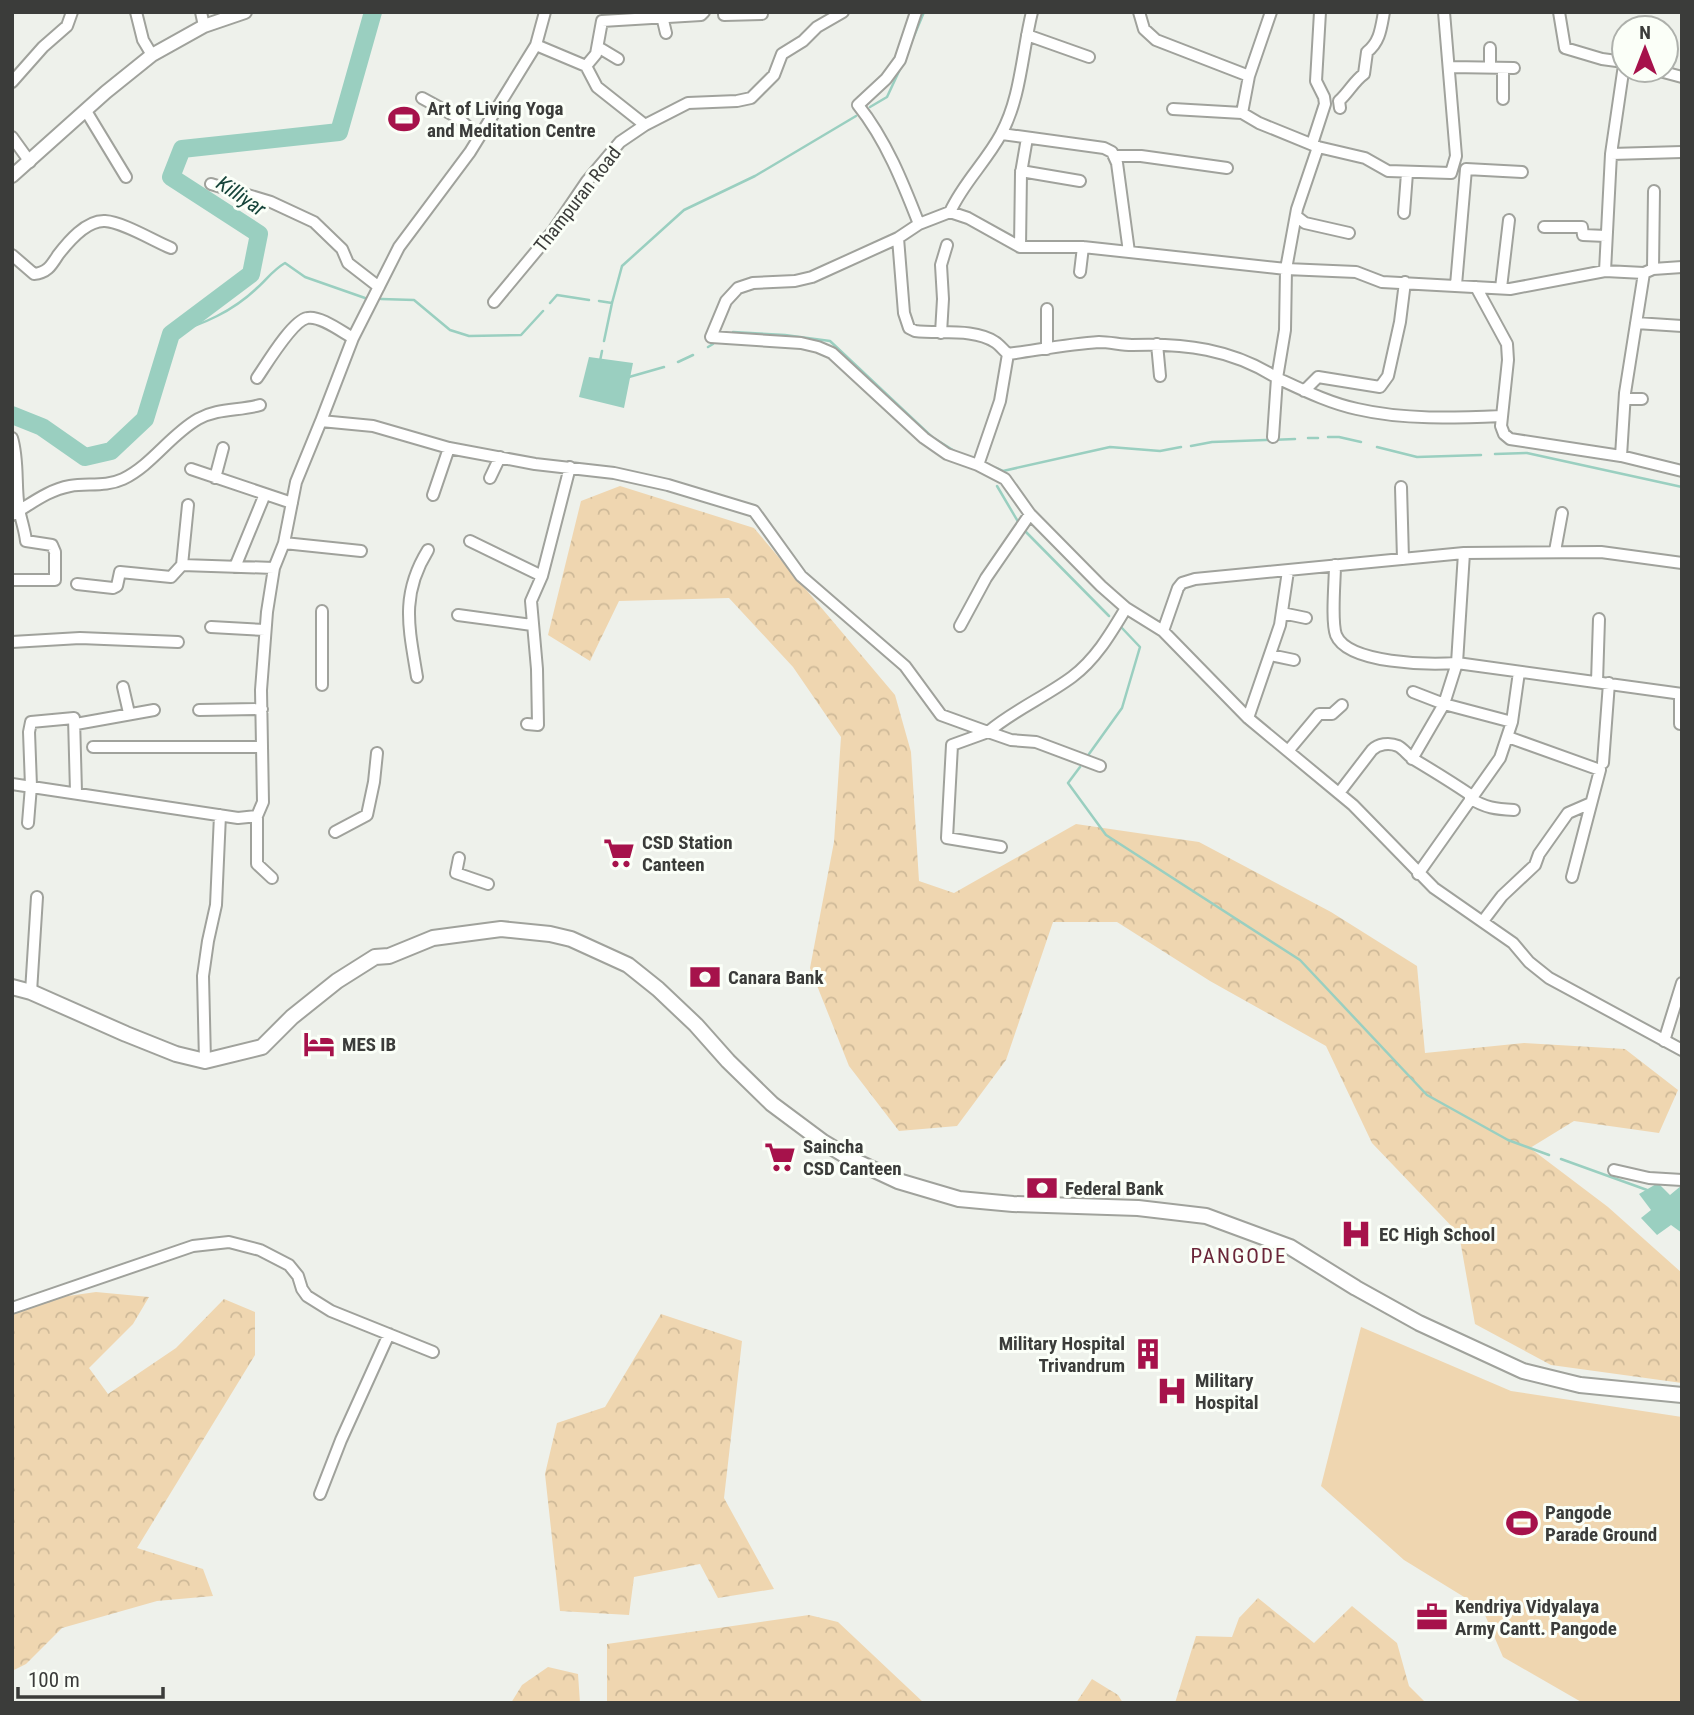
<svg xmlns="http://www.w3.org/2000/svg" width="1694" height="1715" font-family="'Roboto Condensed',sans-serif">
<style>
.forest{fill:url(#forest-crowns)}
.pitch{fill:#efd6b0}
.water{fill:#9acfc0}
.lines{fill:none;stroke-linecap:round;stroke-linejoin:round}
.stream{stroke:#9acfc0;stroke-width:2.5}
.river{stroke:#9acfc0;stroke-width:18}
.minor-casing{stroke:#a0a29c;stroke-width:14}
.tertiary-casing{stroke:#a0a29c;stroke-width:16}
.secondary-casing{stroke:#a0a29c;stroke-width:18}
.minor{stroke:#fff;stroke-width:10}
.tertiary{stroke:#fff;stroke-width:12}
.secondary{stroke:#fff;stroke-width:14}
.labels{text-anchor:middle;stroke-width:6;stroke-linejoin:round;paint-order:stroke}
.poi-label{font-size:19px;font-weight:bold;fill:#3b3c3a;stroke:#fbfff8;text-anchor:start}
.street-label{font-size:19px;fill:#3b3c3a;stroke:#fbfff8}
.water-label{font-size:21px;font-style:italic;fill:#144339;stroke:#fbfff8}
.neighbourhood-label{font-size:21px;letter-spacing:2px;fill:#6a2538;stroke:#fbfff8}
</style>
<defs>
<pattern id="forest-crowns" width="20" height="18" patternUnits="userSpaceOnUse" patternTransform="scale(1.75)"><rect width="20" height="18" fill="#efd6b0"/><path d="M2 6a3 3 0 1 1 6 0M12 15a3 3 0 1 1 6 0" fill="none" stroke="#ceb998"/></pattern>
</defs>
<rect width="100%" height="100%" fill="#eef1eb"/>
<path class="forest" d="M620,486L754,528L895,695L911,752L919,881L954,893L1076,824L1199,842L1331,912L1417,966L1425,1053L1524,1043L1625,1049L1678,1090L1659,1133L1574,1121L1530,1148L1608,1207L1682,1273V1383L1551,1365L1475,1324L1459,1234L1372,1143L1326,1046L1210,981L1117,922H1053L1006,1060L957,1126L899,1131L849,1066L810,968L834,842L841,737L793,667L729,598L619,601L590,661L548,635L581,501Z
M96,1292L149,1297L133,1324L89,1368L108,1394L176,1348L224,1299L255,1312V1355L137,1548L203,1569L213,1596L157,1601L62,1628L26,1664L12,1671V1304Z
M661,1314L742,1341L724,1498L774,1589L718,1598L700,1564L634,1577L629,1615L560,1611L545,1474L557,1423L605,1407Z
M1258,1598L1314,1643L1352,1606L1397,1643L1409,1686L1426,1703H1175L1196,1636L1232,1637L1239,1618Z
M809,1615L838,1622L924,1703H607V1644Z
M548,1667L578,1674L580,1703H511L522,1685Z
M1092,1679L1118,1695L1123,1703H1076Z"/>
<path class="pitch" d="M1361,1327L1511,1391L1682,1417V1703H1583L1503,1657L1482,1608L1404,1560L1321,1486Z"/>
<path class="water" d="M589,357L633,363L624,408L579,397Z
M1658,1183L1670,1195L1682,1185V1233L1671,1225L1657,1235L1641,1218L1651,1210L1639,1194Z"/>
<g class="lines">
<path class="stream" d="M909,48L924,12
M870,107L887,97L901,67
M381,299L414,300L450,330L469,336L521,335L543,311
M599,301L612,303L622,266L684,210L755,176L856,116
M550,303L557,295L589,300
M733,332L785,335L830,341L932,437L956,452
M171,334C203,324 232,312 257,288C267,279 273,270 285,263L305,277L365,298
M604,341L612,303
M708,347L713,344
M600,361L602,351
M678,362L693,355
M629,377L664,367
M1328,437H1339L1361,442
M1308,438H1318
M1191,446L1212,442L1295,439
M1377,447L1417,457L1481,455
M1495,454L1527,453L1682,487
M996,468L1003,471L1110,447L1160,451L1181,447
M997,486L1020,525
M1024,530L1109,616
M1089,754L1122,708L1140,647L1121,627
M1080,767L1068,783L1106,835L1300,960L1427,1095L1508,1140L1549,1155
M1561,1159L1647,1190"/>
<path class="river" d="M12,415L42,427L85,457L111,451L145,419L171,334L251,274L259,234L171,177L182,149L339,132L373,12"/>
<defs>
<path id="minor" d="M136,12L143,40L152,55
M201,12L204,26
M661,12L666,33
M724,12V15L762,14
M916,12L900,60L886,79L858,105C886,140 903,183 919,224
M1139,12L1144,29L1156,40L1249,76
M1559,12L1565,48L1602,59L1624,62
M1027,35L1089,57
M536,45L586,66L597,87L645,125
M598,47L618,59
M586,66L596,54L602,21L701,15L704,12
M1450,67L1514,68
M1490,68V48
M1503,68V99
M1656,70L1682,77
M12,82L43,47L67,26L72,12
M422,98L457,117L479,137
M1340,108L1339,101C1349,92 1354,81 1364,74L1367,52C1380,42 1381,28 1384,12
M1173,109L1242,113
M86,111L126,177
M1002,134L1104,148L1112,152L1117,163L1129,252
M12,137L30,162
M1312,144L1325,104L1324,97L1316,81L1320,12
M1318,147L1365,158L1388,171L1451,173L1456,156L1444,12
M1611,154L1682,152
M1114,156H1141L1227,168
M1021,171L1080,181
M211,184L271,202L314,222L342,249L348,263L379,287
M950,212C963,183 986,162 1001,134C1021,98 1022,52 1032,12
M1404,213L1407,173
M1296,216L1305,223L1349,233
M1544,227H1582L1583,235L1606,236
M898,238L904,313L909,328L915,331C939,334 974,328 995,342C1000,345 1004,351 1008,354
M1020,247L1021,173L1027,138
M12,255L34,274C47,273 51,266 58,255C68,242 86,220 105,221C123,222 154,241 171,248
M1682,267L1653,269L1644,273L1605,271L1510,289L1382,282L1356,272L1286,269L1285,330L1277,378C1232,349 1184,343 1132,345C1121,345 1110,342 1099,342C1069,344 1038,350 1008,354L1000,401L978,465L1005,479L1030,514L1101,586L1126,608L1163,631L1248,718L1353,805L1434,888L1513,943L1529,962L1549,978L1682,1050
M1653,269L1654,191
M1605,271L1611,154L1624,65
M1080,272L1083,247
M1456,285L1466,169L1522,172
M1476,287L1507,344L1508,360L1501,426L1504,434L1510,439L1621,456L1682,471
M1501,288L1509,220
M494,302L553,231L587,181L620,142L645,125L688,103L737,101L751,98L774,75L782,54L803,41L817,27L843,12
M1636,323L1682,326
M941,333L943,299L941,265L947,245
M1157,344L1160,376
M1047,349V309
M257,378C266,365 292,321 307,318C320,315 342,332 353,338
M1304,391L1318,377L1380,387L1388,376L1400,322L1405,282
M1625,399H1642
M321,421L353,338L399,247L470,152L536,45L545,12
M1273,437L1277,378C1303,390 1329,403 1357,409C1404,420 1454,418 1502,416
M12,438C19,461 15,486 19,509C21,520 25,531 26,541L52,545L55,552V580H12
M1621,456L1625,393L1644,273
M978,465L947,454L924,438L832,353L818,347L801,343L711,337L726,301L738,288L753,283L795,281L812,277L898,238L919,224L950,212L968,218L1020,247H1083L1286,269L1297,209L1318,147L1259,123L1242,113L1249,76L1271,12
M191,469L292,503
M215,478L223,448
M490,478L500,457
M1401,487L1403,559
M433,495L449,448
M12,515C31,504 48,490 70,486C87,483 106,487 123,479C152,465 170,435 198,419C218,408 239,411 260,405
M470,541L542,576L570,467
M284,543L361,551
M1555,551L1562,513
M1464,553L1457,663L1682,694
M182,565L188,505
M1335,565C1335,581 1331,621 1336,635C1348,664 1430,665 1457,663L1444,704L1412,759
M235,567L265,494
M77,584L113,588L117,586L120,572L171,577L182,565L274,568
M322,611V685
M1282,613L1306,618
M458,615L532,625
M960,626L986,578L1030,514
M211,627L265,630
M1163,631L1178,588L1182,583L1195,579L1464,553L1601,552L1682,563
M12,642L80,638L178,642
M1270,655L1294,660
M417,677C409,628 400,595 428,550
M1597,682L1599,619
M123,687L129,713
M1413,692L1444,704L1512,722
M1680,694V724
M199,710L262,709
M1248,718L1280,625L1288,571
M76,724L154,710
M527,724L538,725L537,669L531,601L542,576
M988,732L952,745L947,838L1001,847
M1508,737L1600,770L1572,877
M93,747H262
M1288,751L1319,714H1332L1342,705
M1603,763L1609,683
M1100,766L1036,742L1011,740L988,732C1014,710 1045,697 1072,677C1096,659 1111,633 1126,608
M12,784L238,818L257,816L263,802L261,690L267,612L274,568L284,543L296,482L321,421L373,426L449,448L535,464L614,473L668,485L754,511L801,576L905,666L941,715L988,732
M1339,793L1372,750C1378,744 1389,742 1398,746C1404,749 1409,757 1415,760C1435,772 1453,783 1472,796
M1470,798C1485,808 1496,809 1514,810
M257,816V864L272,878
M28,823L31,786L29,732L31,722L74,718L76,792
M335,832L367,815L374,782L377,753
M459,858L456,873L488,884
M1418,874L1500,758L1512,722L1519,672
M1483,921L1502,896L1535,865L1539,854L1568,813L1591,803
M31,992L37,897
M1664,1041L1682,983
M205,1061L203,976L208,941L216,905L220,815
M1614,1170L1649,1178L1682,1180
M12,1308L193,1246L229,1242L260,1250L289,1265L298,1276L302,1289L307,1296L331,1311L433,1352
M320,1494L341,1440L389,1334"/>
<path id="tertiary" d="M12,176L106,92L152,55L204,26L245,12"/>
<path id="secondary" d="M12,987L31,992L126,1034L176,1054L205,1061L262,1047L292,1017L337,981L375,957L389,956L433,938L501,929L550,934L571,939L628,965L658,989L696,1025L728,1061L772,1104L823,1142L853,1160L898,1181L959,1199L1013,1204L1138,1208L1206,1216L1290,1247L1356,1288L1419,1323L1523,1371L1580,1385L1682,1395"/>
</defs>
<use href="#minor" class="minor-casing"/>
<use href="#tertiary" class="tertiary-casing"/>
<use href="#secondary" class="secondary-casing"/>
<use href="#minor" class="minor"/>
<use href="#tertiary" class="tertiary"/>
<use href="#secondary" class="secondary"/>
</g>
<defs>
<symbol id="stadium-bare" viewBox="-9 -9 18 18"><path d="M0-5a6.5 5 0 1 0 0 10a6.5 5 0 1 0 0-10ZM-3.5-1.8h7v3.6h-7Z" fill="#a6124b" stroke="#fbfff8" stroke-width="2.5" paint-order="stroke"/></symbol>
<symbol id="supermarket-bare" viewBox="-9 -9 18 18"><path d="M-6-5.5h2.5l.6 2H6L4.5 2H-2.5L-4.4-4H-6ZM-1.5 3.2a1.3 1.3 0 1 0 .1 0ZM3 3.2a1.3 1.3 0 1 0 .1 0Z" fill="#a6124b" stroke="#fbfff8" stroke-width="2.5" paint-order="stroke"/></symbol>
<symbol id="bank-bare" viewBox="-9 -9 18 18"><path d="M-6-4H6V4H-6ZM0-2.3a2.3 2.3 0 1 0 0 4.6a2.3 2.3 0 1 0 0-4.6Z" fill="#a6124b" stroke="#fbfff8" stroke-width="2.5" paint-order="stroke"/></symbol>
<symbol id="hotel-bare" viewBox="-9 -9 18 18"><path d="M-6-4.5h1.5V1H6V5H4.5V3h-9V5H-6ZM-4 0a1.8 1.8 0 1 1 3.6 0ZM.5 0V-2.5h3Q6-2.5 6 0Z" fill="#a6124b" stroke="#fbfff8" stroke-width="2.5" paint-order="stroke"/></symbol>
<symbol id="hospital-bare" viewBox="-9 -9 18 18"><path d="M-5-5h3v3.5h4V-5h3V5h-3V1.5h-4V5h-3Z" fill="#a6124b" stroke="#fbfff8" stroke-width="2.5" paint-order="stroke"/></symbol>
<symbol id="building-bare" viewBox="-9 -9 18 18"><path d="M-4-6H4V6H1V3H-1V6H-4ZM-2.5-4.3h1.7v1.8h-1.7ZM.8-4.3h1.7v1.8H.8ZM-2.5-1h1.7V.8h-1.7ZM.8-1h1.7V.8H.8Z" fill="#a6124b" stroke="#fbfff8" stroke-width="2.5" paint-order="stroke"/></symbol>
<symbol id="office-bare" viewBox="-9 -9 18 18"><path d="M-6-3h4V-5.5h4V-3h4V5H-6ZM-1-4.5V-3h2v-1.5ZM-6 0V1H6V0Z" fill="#a6124b" stroke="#fbfff8" stroke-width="2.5" paint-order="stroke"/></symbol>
</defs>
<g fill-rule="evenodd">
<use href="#stadium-bare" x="382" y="97" width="44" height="44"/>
<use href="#supermarket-bare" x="597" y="831" width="44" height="44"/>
<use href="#bank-bare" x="683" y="955" width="44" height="44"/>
<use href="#hotel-bare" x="297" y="1022" width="44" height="44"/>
<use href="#supermarket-bare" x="758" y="1135" width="44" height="44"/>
<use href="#bank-bare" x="1020" y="1166" width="44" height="44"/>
<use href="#hospital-bare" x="1334" y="1212" width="44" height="44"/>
<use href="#building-bare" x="1126" y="1332" width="44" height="44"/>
<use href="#hospital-bare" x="1150" y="1369" width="44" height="44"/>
<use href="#stadium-bare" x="1500" y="1501" width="44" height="44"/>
<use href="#office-bare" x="1410" y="1595" width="44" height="44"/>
</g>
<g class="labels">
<g class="poi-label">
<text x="427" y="115">Art of Living Yoga<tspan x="427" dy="22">and Meditation Centre</tspan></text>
<text x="642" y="849">CSD Station<tspan x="642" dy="22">Canteen</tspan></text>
<text x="728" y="984">Canara Bank</text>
<text x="342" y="1051">MES IB</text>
<text x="803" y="1153">Saincha<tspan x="803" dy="22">CSD Canteen</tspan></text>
<text x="1065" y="1195">Federal Bank</text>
<text x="1379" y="1241">EC High School</text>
<text x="1125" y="1350" text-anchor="end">Military Hospital<tspan x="1125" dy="22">Trivandrum</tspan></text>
<text x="1195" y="1387">Military<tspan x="1195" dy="22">Hospital</tspan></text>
<text x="1545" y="1519">Pangode<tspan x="1545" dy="22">Parade Ground</tspan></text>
<text x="1455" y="1613">Kendriya Vidyalaya<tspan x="1455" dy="22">Army Cantt. Pangode</tspan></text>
</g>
<g class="street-label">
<text transform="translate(577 199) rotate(-52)" y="7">Thampuran Road</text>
</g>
<g class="water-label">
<text transform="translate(241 196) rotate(34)" y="7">Killiyar</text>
</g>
<g class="neighbourhood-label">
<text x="1239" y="1263">PANGODE</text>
</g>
</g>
<rect width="1694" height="1715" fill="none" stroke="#3b3c3a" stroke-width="28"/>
<g transform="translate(1645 49)"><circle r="33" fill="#fbfff8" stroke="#aeb1ac" stroke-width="2"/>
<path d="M0-5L12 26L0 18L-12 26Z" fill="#a6124b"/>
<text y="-10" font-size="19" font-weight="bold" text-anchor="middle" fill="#3b3c3a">N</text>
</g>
<path d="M18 1687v10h145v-10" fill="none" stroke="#3b3c3a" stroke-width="3.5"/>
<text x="28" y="1687" font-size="21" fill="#3b3c3a" stroke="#fbfff8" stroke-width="5" paint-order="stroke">100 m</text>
</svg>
